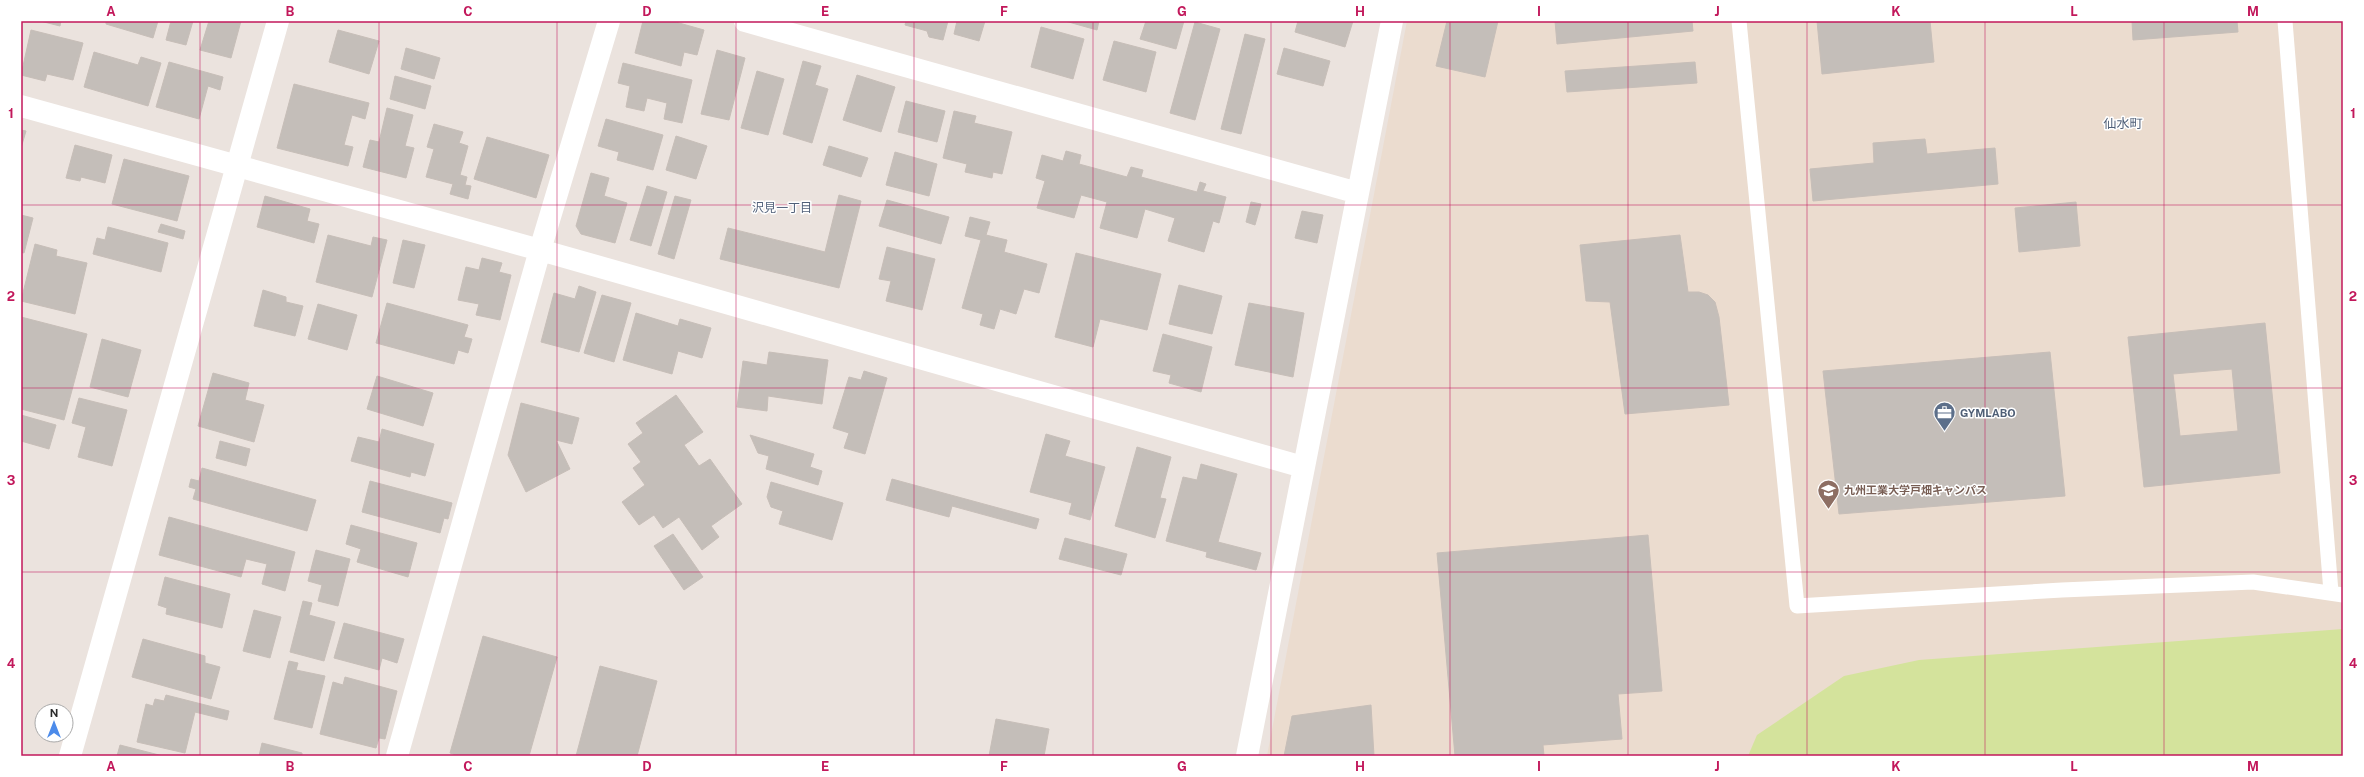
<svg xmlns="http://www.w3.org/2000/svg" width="2364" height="777" font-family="'Public Sans','Noto Sans JP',sans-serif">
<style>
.education{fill:#ebdccf}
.pitch{fill:#d4e39c}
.building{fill:#c4beb9;stroke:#c7beb8;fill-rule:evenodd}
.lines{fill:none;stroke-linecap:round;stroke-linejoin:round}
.lane{stroke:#fff;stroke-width:15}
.street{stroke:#fff;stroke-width:22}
.secondary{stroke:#fff;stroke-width:22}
.grid{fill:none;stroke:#c2185b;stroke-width:1;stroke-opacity:0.55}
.labels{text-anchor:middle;stroke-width:3;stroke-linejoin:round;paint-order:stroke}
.service-label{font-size:11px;font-weight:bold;fill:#4e5e75;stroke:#fff;text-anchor:start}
.education-label{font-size:11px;font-weight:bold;fill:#785e54;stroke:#fff;text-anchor:start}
.neighbourhood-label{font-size:12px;fill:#4f5f78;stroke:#fff}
.quarter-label{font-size:13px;fill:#4f5f78;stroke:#fff}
.neatline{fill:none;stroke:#c2185b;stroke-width:1.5}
.grid-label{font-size:13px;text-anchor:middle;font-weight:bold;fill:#c2185b}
</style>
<rect width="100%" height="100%" fill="#ebe3de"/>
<path class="education" d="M1407,21H2343V756H1267Z"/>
<path class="pitch" d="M2343,629V756H1748L1757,735L1844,676L1919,660Z"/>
<path class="building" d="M40,21H61L60,26Z
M106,21H158L153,38L106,24Z
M171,21H193L186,45L166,40Z
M209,21H241L231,58L200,50Z
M643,21H672L704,30L697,55L684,52L681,66L635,53Z
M906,21H948L943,40L929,37L927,31L905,25Z
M957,21H985L979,41L954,34Z
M1065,21H1099L1097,30Z
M1146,21H1184L1176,49L1140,39Z
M1298,21H1353L1345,47L1295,32Z
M1447,21H1498L1485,77L1436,66Z
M1555,21H1692L1693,31L1557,44Z
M1817,21H1930L1934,62L1822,74Z
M2132,21H2237L2238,32L2133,40Z
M1195,22L1220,29L1195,120L1170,113Z
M1041,27L1084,39L1073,79L1031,67Z
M31,30L83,43L73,80L47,74L45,81L21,75Z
M338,30L379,41L369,74L329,62Z
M1245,34L1265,39L1241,134L1221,129Z
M1114,41L1156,52L1146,92L1103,80Z
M406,48L440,58L434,79L401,69Z
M1284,48L1330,61L1323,86L1277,74Z
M717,50L745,58L729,120L701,114Z
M94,52L138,65L141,57L161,63L148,106L84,87Z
M803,61L821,66L815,85L828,89L812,143L783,134Z
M169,62L223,77L220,90L208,86L199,119L156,107Z
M1695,62L1697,83L1567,92L1565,71Z
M623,63L692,80L682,123L664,119L667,103L647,98L644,111L626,107L630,86L618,83Z
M757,71L784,79L768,135L741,128Z
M857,75L895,87L881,132L843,120Z
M395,76L431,86L425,109L390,99Z
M294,84L369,103L365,119L352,115L344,145L353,147L348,166L277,148Z
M906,101L945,111L937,142L898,132Z
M387,108L413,115L405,146L414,148L406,178L363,167L370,140L379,142Z
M954,111L976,116L974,123L1012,132L1002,174L993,172L992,178L965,172L967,164L943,158Z
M606,119L663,135L653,170L617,160L619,152L598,146Z
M434,124L463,132L459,143L468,146L460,175L467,177L465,185L471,186L468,199L450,194L453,184L426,177L434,149L427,147Z
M21,130L26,131L21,148Z
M676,136L707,146L696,179L666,170Z
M487,137L549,155L536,198L474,179Z
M1925,139L1927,154L1995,148L1998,184L1813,201L1810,169L1874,163L1873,143Z
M75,145L112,155L105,183L81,177L80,181L66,178Z
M829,146L868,158L861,177L823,165Z
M1066,151L1081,155L1079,164L1127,177L1131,167L1143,170L1141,177L1197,192L1200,182L1206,184L1203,191L1226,197L1219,223L1213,221L1204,252L1168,241L1175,218L1145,209L1137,238L1100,228L1107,202L1081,195L1074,218L1037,208L1045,181L1036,178L1042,155L1063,161Z
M895,152L937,164L929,196L886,185Z
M124,159L189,176L177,221L112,204Z
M591,173L609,178L604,196L627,203L615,243L581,234L576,226Z
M647,186L667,192L651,246L630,240Z
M839,195L861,201L839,288L720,259L728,228L825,252Z
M265,196L310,209L307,221L319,224L314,243L257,227Z
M675,196L691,200L674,259L658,254Z
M887,200L949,217L941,244L879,226Z
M1251,202L1261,204L1255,225L1246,222Z
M2076,202L2080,246L2019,252L2015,208Z
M1302,211L1323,215L1317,243L1295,238Z
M21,215L33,218L24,253L21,252Z
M970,217L990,222L986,235L1007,240L1004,252L1047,264L1039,293L1024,289L1016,314L1000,309L994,329L980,325L983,314L962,308L981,240L965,236Z
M161,224L185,231L183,239L158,232Z
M108,227L168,243L161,272L93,254L97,238L105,240Z
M328,235L371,246L373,237L387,240L372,297L316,282Z
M1680,235L1688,292H1699L1708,295L1715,302L1719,317L1729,405L1625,414L1610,302L1586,301L1580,245Z
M403,240L425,245L414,288L393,283Z
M35,244L57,250L56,256L87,263L75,314L21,301Z
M887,247L935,259L922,310L886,301L891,281L879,279Z
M1076,253L1161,274L1147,330L1100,319L1093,347L1055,337Z
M482,258L502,263L499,272L511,275L500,320L476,315L479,304L458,300L466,267L479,270Z
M1179,285L1222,296L1212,334L1169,324Z
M579,286L596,292L579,352L541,342L554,293L575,299Z
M263,290L286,297V302L303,306L295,336L254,326Z
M602,295L631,303L614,362L584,353Z
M387,303L468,325L464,337L472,339L468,353L458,350L454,364L376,343Z
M1249,303L1304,313L1293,377L1235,365Z
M318,304L357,315L347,350L308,339Z
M636,313L678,326L680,319L711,328L702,358L678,351L672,374L623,360Z
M21,317L87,334L64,420L21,409Z
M2265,323L2280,473L2144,487L2128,337ZM2232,369L2238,431L2180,436L2173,374Z
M1163,334L1212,347L1201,392L1169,383L1171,375L1153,371Z
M102,339L141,350L128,397L90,387Z
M769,352L828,360L822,404L768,396L767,411L737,407L743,361L767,365Z
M2050,352L2065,496L1839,514L1823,371Z
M864,371L887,378L865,454L844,448L849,433L833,428L849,377L861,380Z
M213,373L249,383L245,400L264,405L254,442L198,426Z
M377,376L433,393L423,426L367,409Z
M676,395L703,432L684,445L699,466L710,459L742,504L711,526L719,537L702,550L679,517L663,528L654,515L639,525L622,502L645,485L633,468L641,462L628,444L643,433L636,423Z
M79,398L127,410L112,466L78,457L86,427L72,423Z
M521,403L579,418L572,444L556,440L570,469L526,492L508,455Z
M21,415L56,425L49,449L21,441Z
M382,429L434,444L425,476L411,472L410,477L351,461L358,437L379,442Z
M1046,434L1070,441L1065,456L1105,467L1090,520L1069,514L1072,503L1030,492Z
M750,435L814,454L810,467L822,471L818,485L766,469L769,456L758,453Z
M220,441L250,449L246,466L216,458Z
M1137,447L1171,457L1160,498L1166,499L1155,538L1115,526Z
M1201,464L1237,474L1218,542L1261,553L1256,570L1206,557L1207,552L1166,541L1183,477L1197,480Z
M202,468L316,500L307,531L193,499L196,489L189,487L191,479L199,481Z
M892,479L1039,519L1036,529L952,506L949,517L886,500Z
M370,481L452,503L448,519L444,518L440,533L362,512Z
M771,482L843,503L832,540L779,524L783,511L771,507L767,497Z
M169,517L295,552L285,591L262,584L267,564L246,559L241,577L159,555Z
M351,525L417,543L408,577L357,562L361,549L346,544Z
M673,534L703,577L684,590L654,546Z
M1648,535L1662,691L1618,694L1622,739L1543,745L1544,756H1455L1437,553Z
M1065,538L1127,554L1121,575L1059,559Z
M316,550L350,559L338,606L318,601L322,585L308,581Z
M165,577L230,594L222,628L166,614L167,608L158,605Z
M303,601L312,603L309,615L335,622L324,661L290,652Z
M254,610L281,617L270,658L243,651Z
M344,623L404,639L397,663L382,658L379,670L334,658Z
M483,636L557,657L529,756H459L450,753Z
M143,639L205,656V663L220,667L211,699L132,677Z
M289,661L298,663L296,670L325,676L312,728L274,719Z
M600,666L657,681L637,756H576Z
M345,677L397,691L385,739L379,738L376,748L320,734L333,682L343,685Z
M166,695L229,711L227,720L195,712L185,753L137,742L146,704L153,706L155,699L164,701Z
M1371,705L1374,756H1284L1292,716Z
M996,719L1049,729L1044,756H989Z
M262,743L302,753V756H259Z
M120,745L163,756H117Z"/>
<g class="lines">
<path class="lane" d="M1739,21L1797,606L2062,590L2253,582L2343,595
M2285,21L2331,592"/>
<path class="street" d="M745,21L1358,193
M21,106L540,250L1303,467
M397,756L540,250L609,21
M1247,756L1392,21"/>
<path class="secondary" d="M70,756L278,21"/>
</g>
<path class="grid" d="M200,21V756M379,21V756M557,21V756M736,21V756M914,21V756M1093,21V756M1271,21V756M1450,21V756M1628,21V756M1807,21V756M1985,21V756M2164,21V756M21,205H2343M21,388H2343M21,572H2343"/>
<defs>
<symbol id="office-pin" viewBox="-11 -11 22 30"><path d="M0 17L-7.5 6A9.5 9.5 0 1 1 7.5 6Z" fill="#5c6f8a" stroke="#fff"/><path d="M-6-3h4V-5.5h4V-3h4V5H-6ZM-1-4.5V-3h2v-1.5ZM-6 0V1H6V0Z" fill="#fff"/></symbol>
<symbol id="university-pin" viewBox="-11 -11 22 30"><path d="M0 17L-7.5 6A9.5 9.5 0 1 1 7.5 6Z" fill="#8d6e63" stroke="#fff"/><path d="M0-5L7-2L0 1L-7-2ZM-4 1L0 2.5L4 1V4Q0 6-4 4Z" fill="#fff"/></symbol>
</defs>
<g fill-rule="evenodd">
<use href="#office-pin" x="1932" y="400" width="25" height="34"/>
<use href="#university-pin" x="1816" y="478" width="25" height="34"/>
</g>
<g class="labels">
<g class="service-label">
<text x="1960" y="417">GYMLABO</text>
</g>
<g class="education-label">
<text x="1844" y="494">九州工業大学戸畑キャンパス</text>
</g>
<g class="neighbourhood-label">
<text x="782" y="212">沢見一丁目</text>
</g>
<g class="quarter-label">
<text x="2123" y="128">仙水町</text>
</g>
</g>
<rect width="2364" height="777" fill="none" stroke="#ffffff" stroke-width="44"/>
<g transform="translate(54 723)"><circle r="19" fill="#ffffff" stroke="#aaaaaa"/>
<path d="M0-3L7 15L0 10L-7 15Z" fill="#4c8bea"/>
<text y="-6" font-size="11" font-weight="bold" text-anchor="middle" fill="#2b2b2b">N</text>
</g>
<rect x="22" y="22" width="2320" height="733" class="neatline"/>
<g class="grid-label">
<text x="111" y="16">A</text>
<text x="290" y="16">B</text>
<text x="468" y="16">C</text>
<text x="647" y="16">D</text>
<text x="825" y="16">E</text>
<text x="1004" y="16">F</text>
<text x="1182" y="16">G</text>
<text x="1360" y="16">H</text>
<text x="1539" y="16">I</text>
<text x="1717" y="16">J</text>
<text x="1896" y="16">K</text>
<text x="2074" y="16">L</text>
<text x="2253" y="16">M</text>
<text x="11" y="118">1</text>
<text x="2353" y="118">1</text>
<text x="11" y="301">2</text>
<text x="2353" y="301">2</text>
<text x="11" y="485">3</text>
<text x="2353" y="485">3</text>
<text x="11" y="668">4</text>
<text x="2353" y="668">4</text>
<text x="111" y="771">A</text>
<text x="290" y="771">B</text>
<text x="468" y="771">C</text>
<text x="647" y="771">D</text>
<text x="825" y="771">E</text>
<text x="1004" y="771">F</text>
<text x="1182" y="771">G</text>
<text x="1360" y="771">H</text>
<text x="1539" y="771">I</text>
<text x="1717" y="771">J</text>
<text x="1896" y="771">K</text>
<text x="2074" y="771">L</text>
<text x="2253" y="771">M</text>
</g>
</svg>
